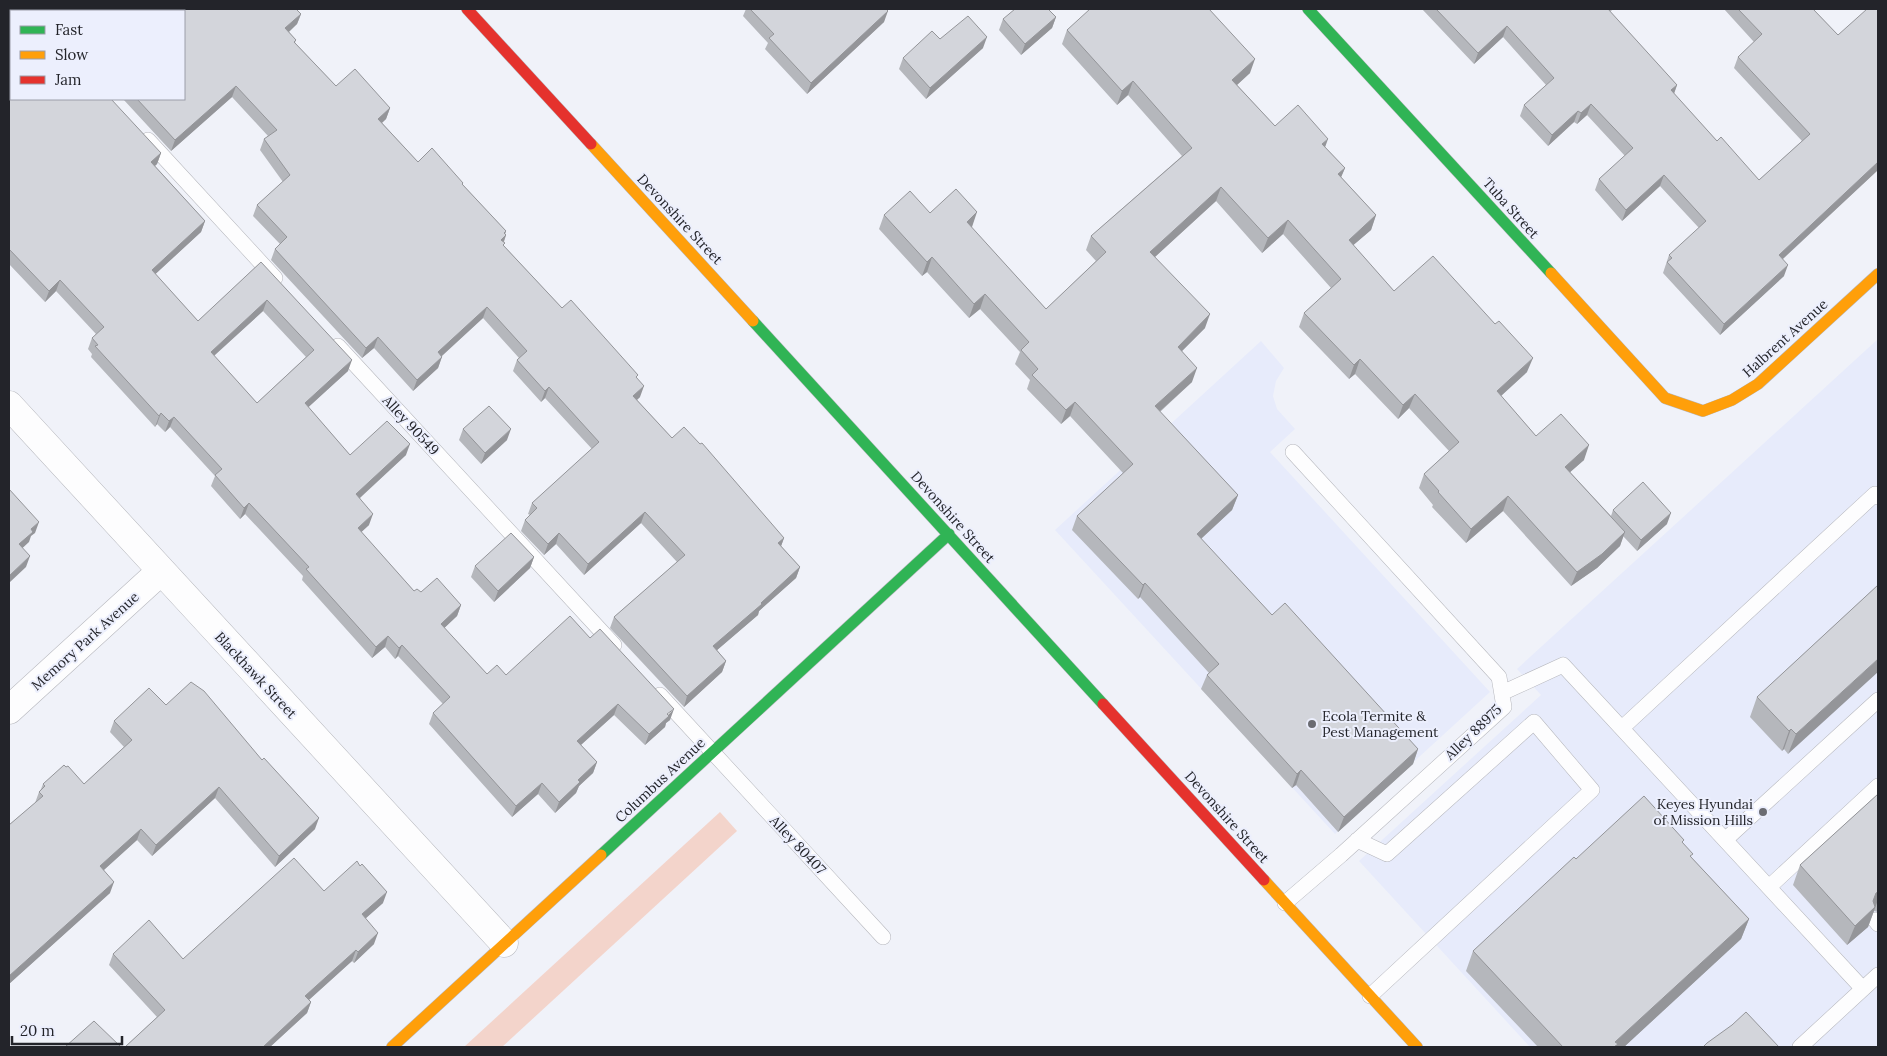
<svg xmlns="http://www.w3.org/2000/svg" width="1887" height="1056" font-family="Lora,serif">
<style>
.built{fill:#e7ebfb}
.green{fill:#f3d4cb}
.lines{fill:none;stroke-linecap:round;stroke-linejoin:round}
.lane-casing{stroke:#b6b7bd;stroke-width:16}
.street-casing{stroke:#b6b7bd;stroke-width:29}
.fast-casing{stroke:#b6b7bd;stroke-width:12}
.slow-casing{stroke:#b6b7bd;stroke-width:12}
.jam-casing{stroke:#b6b7bd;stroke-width:12}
.lane{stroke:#fdfdfe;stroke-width:15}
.street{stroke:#fdfdfe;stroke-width:28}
.fast{stroke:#30b455;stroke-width:11}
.slow{stroke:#ff9f0a;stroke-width:11}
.jam{stroke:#e5322d;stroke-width:11}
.wall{fill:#b5b7bc;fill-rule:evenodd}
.shaded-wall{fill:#949599}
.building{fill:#d3d5db;stroke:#949599;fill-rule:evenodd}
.poi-dot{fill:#6b6c72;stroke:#eceffd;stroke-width:2}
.labels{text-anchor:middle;stroke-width:4;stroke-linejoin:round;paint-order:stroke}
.street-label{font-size:14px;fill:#23242a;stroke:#eceffd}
.poi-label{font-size:14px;fill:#23242a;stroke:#eceffd;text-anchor:start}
</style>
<rect width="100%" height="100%" fill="#f0f2f9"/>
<path class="built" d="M1878,339V1047H1530L1359,861L1541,695L1517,669Z
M1261,341L1284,368L1276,381L1273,396L1277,409L1295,429L1270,452L1490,692L1335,834L1055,530Z"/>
<path class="green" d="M720,812L737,831L502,1047H464Z"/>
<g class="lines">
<defs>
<path id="lane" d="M27,9L29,11
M148,140L275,278
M338,346L614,645
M1502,693L1563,665L1863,989
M660,695L883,937
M1622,728L1875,494L1878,497
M1357,840L1387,854L1534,722L1592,790L1370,996
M1725,840L1878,700
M1769,887L1878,786
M1285,903L1341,855L1504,707L1499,677L1293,452
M1875,920L1878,924
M1800,1047L1878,975"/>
<path id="street" d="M9,405L504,943
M9,710L161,571"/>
<path id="fast" d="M1308,9L1551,273
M753,321L1103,704
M601,855L949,534"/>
<path id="slow" d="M591,144L753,321
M1551,273L1665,398L1703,411L1732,400L1758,384L1878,274
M1264,880L1417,1047
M392,1047L601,855"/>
<path id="jam" d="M467,9L591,144
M1103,704L1264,880"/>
</defs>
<use href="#lane" class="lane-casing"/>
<use href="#street" class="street-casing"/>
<use href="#fast" class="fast-casing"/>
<use href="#slow" class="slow-casing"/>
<use href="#jam" class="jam-casing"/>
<use href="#lane" class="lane"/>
<use href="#street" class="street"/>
<use href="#fast" class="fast"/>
<use href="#slow" class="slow"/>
<use href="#jam" class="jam"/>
</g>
<path class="wall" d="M746,9H886L884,22L807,94L765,49L768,43L743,16Z
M1422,9H1613L1610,12L1677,85L1674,94L1717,141L1759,180L1802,141L1734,68L1738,57L1754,42L1724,9H1813L1838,35L1878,9V170L1783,259L1784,276L1720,335L1663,273L1669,255L1699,228L1660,186L1622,221L1595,190L1599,179L1625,156L1587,115L1577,124L1574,122L1548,146L1520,116L1524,105L1546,85L1503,37L1474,64Z
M301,14L297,24L289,32L296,40L295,43L336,86L390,108L386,119L382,123L418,162L463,183L462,184L506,231L505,234L506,235L504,242V246L562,308L637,378L640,397L637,400L672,438L784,538L781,546L800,567L796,578L759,611L758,615L717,650L726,661L722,672L684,707L610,628L614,617L677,562L641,523L584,575L556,544L544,555L521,531L525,520L530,515L528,514L532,503L592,449L545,398L541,402L513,371L517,360L519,358L483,318L442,356L438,368L413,391L374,348L362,358L271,260L275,249L280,244L253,216L257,205L283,182L260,150L264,139L268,136L232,97L171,151L123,99H184Z
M1056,17L1052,28L1021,55L999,30L1003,19Z
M1067,30L1250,73L1237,85L1275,126L1325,147L1345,168L1341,177L1376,215L1371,230L1353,245L1394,291L1527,372L1501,396L1536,436L1584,460L1570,472L1611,516L1613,510L1667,524L1637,551L1623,536L1620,546L1597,568L1571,586L1503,511L1466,543L1432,507L1433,505L1419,488L1424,474L1449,451L1409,408L1398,419L1355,374L1349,379L1299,327L1304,313L1331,288L1283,234L1262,253L1216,201L1155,257L1205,328L1182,351L1192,382L1160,412L1238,495L1232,510L1201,539L1272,615L1418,749L1413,764L1338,832L1296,785L1292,788L1201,689L1207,675L1209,673L1140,597L1138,599L1072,530L1077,516L1123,473L1070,416L1061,424L1027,389L1030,380L1015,364L1020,352L980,309L969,318L927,272L922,276L879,229L884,215L930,213L972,227H971L1046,309L1096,261L1086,250L1091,236L1182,156L1128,95L1117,105L1062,44Z
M940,39L983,48L926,99L899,69L903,58Z
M9,91L161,153L157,164L155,166L205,221L201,232L155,274L198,321L261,262L348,371L308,407L350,455H406L360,498L369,525L361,532L414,591L421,592L461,605L457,616L444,628L487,674L506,675L590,638L670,720L666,723L665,727L645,745L614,715L581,745L597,762L593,773L579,786L576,793L555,813L538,794L512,817L429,724L433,713L443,704L398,656L395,659L385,647L372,658L302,580L303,576L245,514L240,519L211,486L215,476L170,427L165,432L157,424L155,427L91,357L92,354L88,349L92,338L96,334L56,291L45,302L9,264ZM263,311L306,357L257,403L214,356Z
M463,429L507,440L481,464L459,440Z
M534,557L530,568L494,602L471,577L475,566Z
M1878,585L1788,754L1784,749L1782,751L1750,717L1757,697Z
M166,705L315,829L275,867L215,798L152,856L137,840L104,870L110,893L9,984V825L35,803L39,792L41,789L43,784H84L124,747L110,732L114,721Z
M1878,794V912L1874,911L1868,927L1847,945L1793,885L1800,865Z
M1683,843L1692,858L1749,919L1741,939L1624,1047H1538L1466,971L1473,951L1576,859Z
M324,891L383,903L365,919L374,944L354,963L352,961L309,1000L311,1002L307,1013L270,1047H125L157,1017L109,965L113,954L183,959Z"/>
<path class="shaded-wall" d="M888,11L884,22L807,94L811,83Z
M301,14L297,24L281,39L285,28Z
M1056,17L1052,28L1021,55L1025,44Z
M1507,26L1503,37L1474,64L1478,53Z
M987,37L983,48L926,99L930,88Z
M1255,59L1250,73L1227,94L1232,80Z
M1133,81L1128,95L1117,105L1122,91Z
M1677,85L1673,96L1671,90Z
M236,86L232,97L171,151L175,140Z
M1591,104L1587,115L1577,124L1581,113Z
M390,108L386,119L374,130L378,119Z
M1578,111L1574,122L1548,146L1552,135Z
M1328,139L1323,153L1322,144Z
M161,153L157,164L147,173L151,162Z
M1878,162V170L1775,266L1779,255Z
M1345,168L1339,182L1338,174Z
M1664,175L1660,186L1622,221L1626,210Z
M1221,187L1216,201L1145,266L1150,252Z
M977,212L972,227L962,236L967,222Z
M1376,215L1371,230L1343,254L1349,240Z
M1288,220L1283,234L1262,253L1268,238Z
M205,221L201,232L148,281L152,270Z
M506,231L504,237L506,235L502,246L497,250L504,233Z
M932,257L927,272L922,276L927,262Z
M1788,265L1784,276L1720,335L1724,324Z
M60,280L56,291L45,302L49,291Z
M985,294L980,309L969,318L974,304Z
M267,300L263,311L207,362L211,352Z
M487,307L483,318L434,363L438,352Z
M1210,314L1205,328L1172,361L1178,347Z
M378,337L374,348L362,358L366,348Z
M442,357L438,368L413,391L417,380Z
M1533,358L1527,372L1491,405L1497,391Z
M1360,359L1355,374L1349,379L1354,365Z
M352,360L348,371L301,414L305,403Z
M1197,368L1192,382L1149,421L1155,406Z
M644,386L640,397L629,407L633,396Z
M549,387L545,398L541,402L545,391Z
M1415,394L1409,408L1398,419L1403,405Z
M1075,402L1070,416L1061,424L1066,410Z
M161,413L157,424L155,427L159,416Z
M174,417L170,427L165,432L169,421Z
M511,429L507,440L481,464L485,453Z
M410,444L406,455L352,505L356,494Z
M1589,445L1584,460L1560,481L1565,467Z
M1238,495L1232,510L1191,548L1197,534Z
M1508,496L1503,511L1466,543L1471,529Z
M249,503L245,514L240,519L244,508Z
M645,512L641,523L584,575L588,564Z
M1671,513L1667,524L1637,551L1641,540Z
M373,514L369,525L354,539L358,528Z
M39,522L35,533L31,536L29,542L15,555L19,544L31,529Z
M1625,532L1620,546L1597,568L1571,586L1577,572Z
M559,533L556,544L544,555L548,544Z
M784,538L780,549L778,543Z
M30,556L26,567L9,583V576Z
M534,557L530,568L494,602L498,591Z
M800,567L796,578L759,611L758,615L709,657L713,646Z
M1145,583L1140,597L1138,599L1143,585Z
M461,605L457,616L437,635L441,624Z
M388,636L385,647L372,658L376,647Z
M402,645L398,656L395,659L399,648Z
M1878,659V672L1788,754L1796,734Z
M726,661L722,672L684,707L687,696Z
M618,704L614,715L573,752L577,741Z
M674,709L670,720L666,723L665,727L645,745L649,734Z
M1791,729L1784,749L1782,751L1789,731Z
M1418,749L1413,764L1338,832L1344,817Z
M597,762L593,773L579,786L576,793L555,813L559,802L578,780Z
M1301,770L1296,785L1292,788L1297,774Z
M542,783L538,794L512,817L516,806Z
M219,787L215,798L152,856L156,845Z
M319,818L315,829L275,867L279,856Z
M141,829L137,840L96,877L100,866Z
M114,882L110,893L9,984V976Z
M387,892L383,903L358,925L362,914Z
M1878,892V900L1868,927L1847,945L1855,926L1876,893Z
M1749,919L1741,939L1624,1047H1613L1615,1042Z
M378,933L374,944L354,963L358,952Z
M356,950L352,961L301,1007L305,996Z
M311,1002L307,1013L270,1047H263Z"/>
<path class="building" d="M120,9H296L301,14L285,28L296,40L294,42L336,86L355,69L390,108L378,119L418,162L432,148L463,183L462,184L506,231L504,233L506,235L501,240L505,243L503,245L562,308L571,300L638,375L636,377L644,386L633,396L672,438L684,427L700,444L702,443L784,538L778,543L800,567L761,603L762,604L713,646L726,661L687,696L614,617L685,555L645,512L588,564L559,533L548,544L525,520L537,508L532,503L599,442L549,387L545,391L517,360L527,351L487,307L438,352L442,357L417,380L378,337L366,348L275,249L287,237L257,205L290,175L264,139L277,130L236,86L175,140L137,99H184V11H117Z
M750,9H886L888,11L811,83L769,38L774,34Z
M1015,9H1048L1056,17L1025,44L1003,19Z
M1090,9H1209L1255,59L1232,80L1275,126L1298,105L1328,139L1322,144L1345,168L1338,174L1376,215L1349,240L1394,291L1433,256L1495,324L1499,321L1533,358L1497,391L1536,436L1561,414L1589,445L1565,467L1625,532L1602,554L1577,572L1508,496L1471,529L1438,492L1439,491L1424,474L1459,442L1415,394L1403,405L1360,359L1354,365L1304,313L1341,279L1288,220L1268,238L1221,187L1150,252L1210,314L1178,347L1197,368L1155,406L1238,495L1197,534L1272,615L1285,603L1418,749L1344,817L1301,770L1297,774L1207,675L1219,664L1145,583L1143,585L1077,516L1133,464L1075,402L1066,410L1032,375L1038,369L1021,350L1029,342L985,294L974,304L932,257L927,262L884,215L910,191L930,213L956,189L977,212L967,222L1046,309L1106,252L1091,236L1192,148L1133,81L1122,91L1067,30Z
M1436,9H1608L1677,85L1671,90L1717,141L1721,137L1759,180L1810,134L1738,57L1762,34L1738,9H1813L1838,35L1867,9H1878V162L1779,255L1788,265L1724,324L1667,262L1672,258L1669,255L1706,221L1664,175L1626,210L1599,179L1633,148L1591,104L1581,113L1578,111L1552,135L1524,105L1554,78L1507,26L1478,53Z
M968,16L987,37L930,88L903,58L932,31L940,39Z
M11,89V99H111L161,153L151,162L205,221L152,270L198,321L261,262L352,360L305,403L350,455L387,421L410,444L356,494L373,514L358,528L414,591L417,589L421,592L437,578L461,605L441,624L487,674L497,665L506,675L570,616L590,638L600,629L674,709L667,714L669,716L649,734L618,704L577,741L597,762L578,780L580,782L559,802L542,783L516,806L433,713L450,697L402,645L399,648L388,636L376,647L306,569L309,567L249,503L244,508L215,475L222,469L174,417L169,421L161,413L159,416L95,346L98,345L92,338L104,327L60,280L49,291L9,249V91ZM267,300L314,350L257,403L211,352Z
M489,406L511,429L485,453L463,429Z
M1643,482L1671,513L1641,540L1613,510Z
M9,489L39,522L31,529L33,532L19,544L30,556L9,576Z
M511,533L534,557L498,591L475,566Z
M1878,585V659L1796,734L1791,729L1789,731L1757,697Z
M191,682L204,691L262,760L264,758L319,818L279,856L219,787L156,845L141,829L100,866L114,882L9,976V825L43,796L39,792L45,786L43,784L64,765L66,767L68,766L84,784L132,740L114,721L149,688L166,705Z
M1878,794V892L1876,893L1873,901L1875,907L1855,926L1800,865Z
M1644,796L1684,840L1682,842L1693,854L1690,856L1749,919L1615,1042L1618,1044L1614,1047H1563L1473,951L1574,857L1576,859Z
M294,858L324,891L357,861L360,866L362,864L387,892L362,914L378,933L358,952L356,950L305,996L311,1002L263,1047H125L165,1010L113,954L149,920L183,959Z
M1746,1012L1779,1047H1703L1707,1043L1732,1025Z
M94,1021L121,1047H65Z"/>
<g class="poi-dot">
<circle cx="1312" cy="724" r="5"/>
<circle cx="1763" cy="812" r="5"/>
</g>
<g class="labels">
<g class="street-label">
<text transform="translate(1511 208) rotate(48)" y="5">Tuba Street</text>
<text transform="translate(680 219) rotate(47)" y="5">Devonshire Street</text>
<text transform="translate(1785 338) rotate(-42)" y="5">Halbrent Avenue</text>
<text transform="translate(411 425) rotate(47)" y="5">Alley 90549</text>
<text transform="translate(953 517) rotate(48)" y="5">Devonshire Street</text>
<text transform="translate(85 641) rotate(-42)" y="5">Memory Park Avenue</text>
<text transform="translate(256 675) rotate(47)" y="5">Blackhawk Street</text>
<text transform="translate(1473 732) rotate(-44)" y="5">Alley 88975</text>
<text transform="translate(660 780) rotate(-43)" y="5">Columbus Avenue</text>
<text transform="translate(1227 817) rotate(48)" y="5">Devonshire Street</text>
<text transform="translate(798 845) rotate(47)" y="5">Alley 80407</text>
</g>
<g class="poi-label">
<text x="1322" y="721">Ecola Termite &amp;<tspan x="1322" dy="16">Pest Management</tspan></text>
<text x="1753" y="809" text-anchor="end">Keyes Hyundai<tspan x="1753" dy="16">of Mission Hills</tspan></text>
</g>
</g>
<rect width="1887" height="1056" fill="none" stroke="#23242a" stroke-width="20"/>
<rect x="10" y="10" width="175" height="90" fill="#eceffd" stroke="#9c9ea9"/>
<rect x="20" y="26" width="25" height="8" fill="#30b455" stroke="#9c9ea9"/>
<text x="55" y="35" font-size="15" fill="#23242a">Fast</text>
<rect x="20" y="51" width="25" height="8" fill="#ff9f0a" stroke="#9c9ea9"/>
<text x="55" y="60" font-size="15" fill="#23242a">Slow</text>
<rect x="20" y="76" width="25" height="8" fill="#e5322d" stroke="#9c9ea9"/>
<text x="55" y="85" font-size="15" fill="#23242a">Jam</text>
<path d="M12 1036v8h110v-8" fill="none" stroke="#23242a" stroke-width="2.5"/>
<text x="20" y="1036" font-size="15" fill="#23242a" stroke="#eceffd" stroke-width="4" paint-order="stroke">20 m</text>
</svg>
